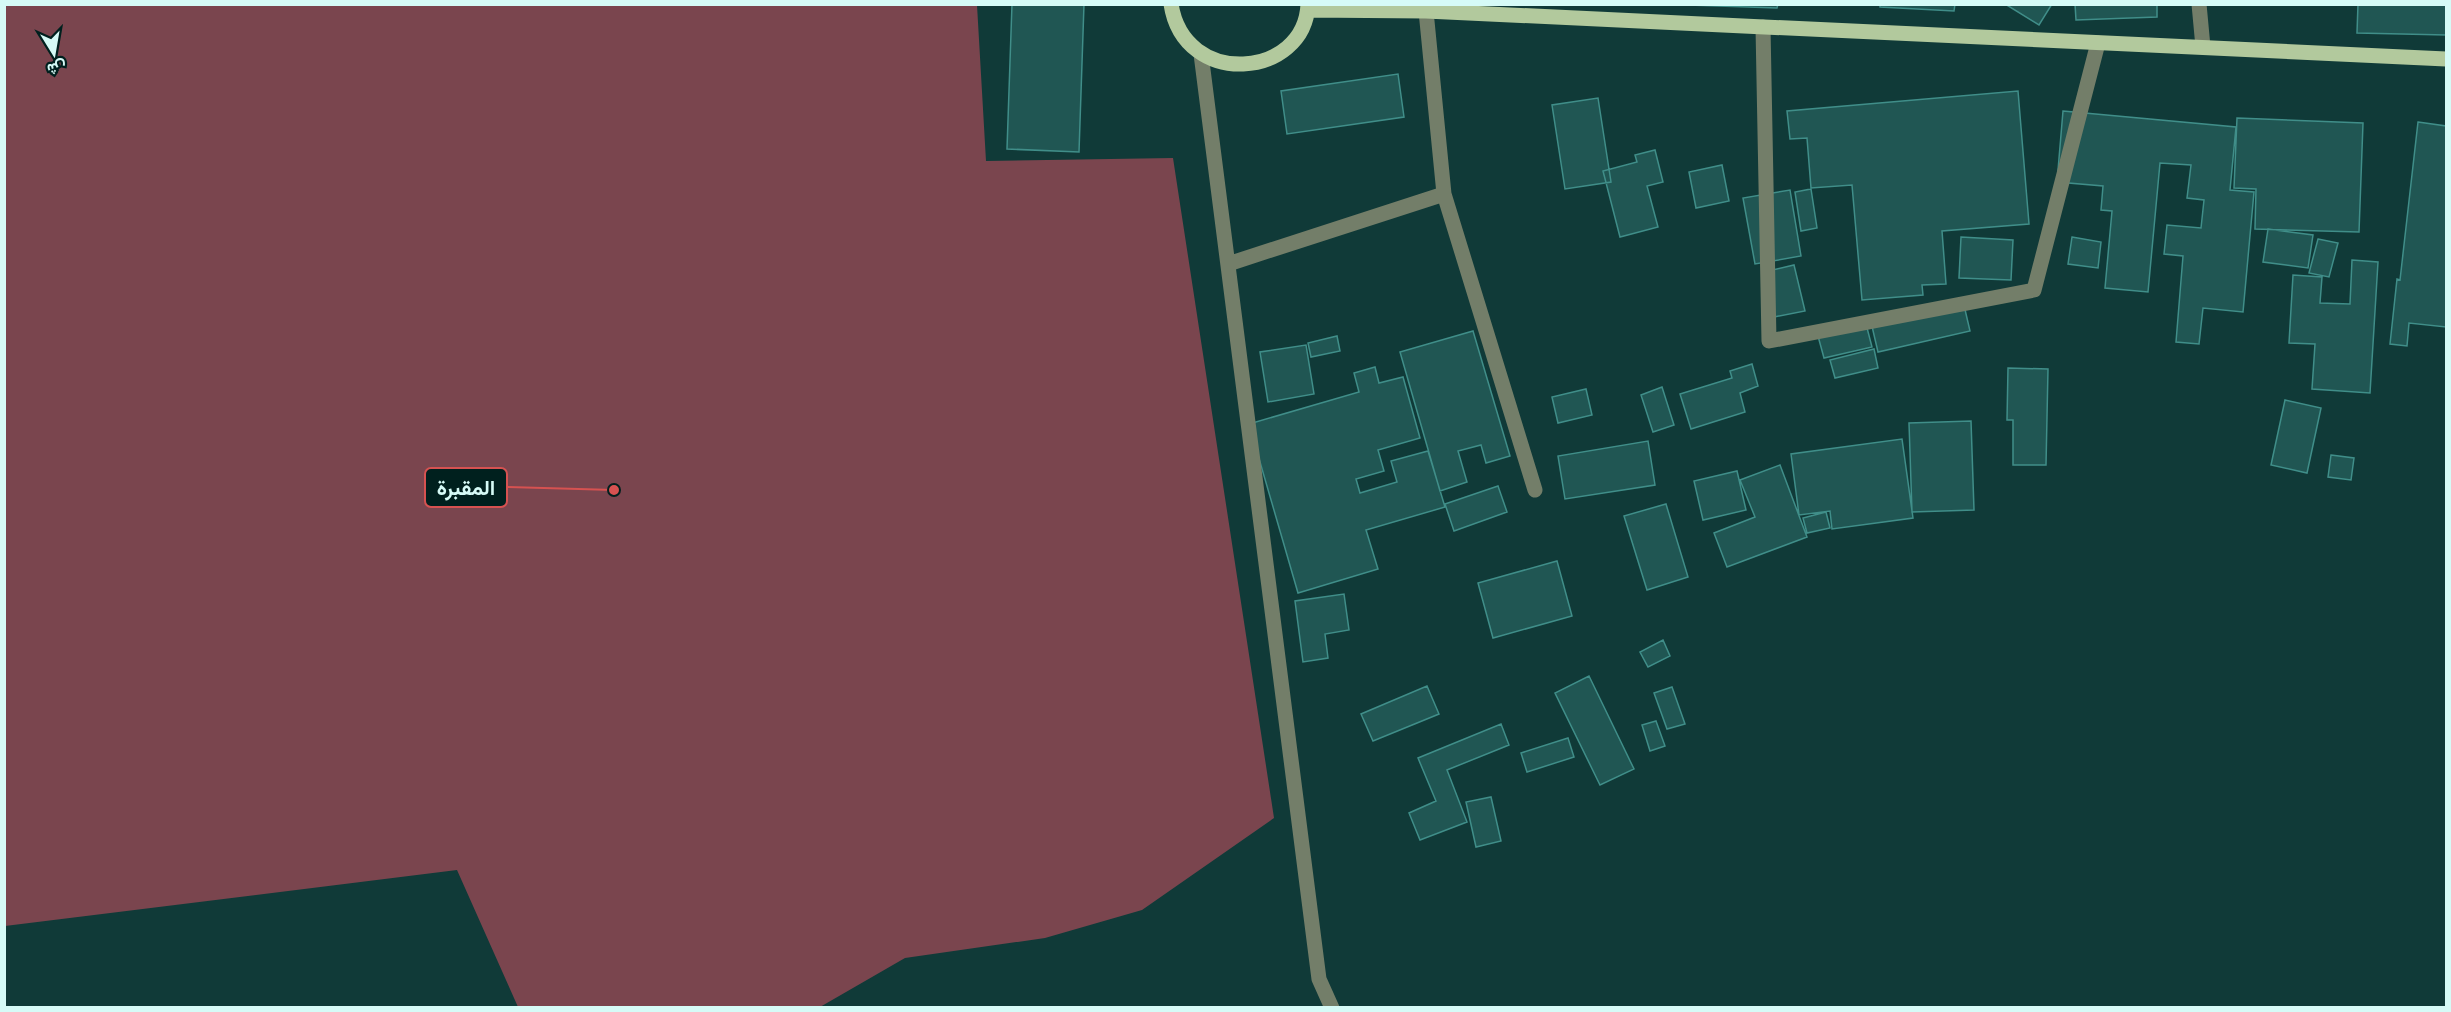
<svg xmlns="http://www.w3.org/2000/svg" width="2451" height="1012" font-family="Ubuntu,Vazirmatn,sans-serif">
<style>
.green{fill:#7a454e}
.building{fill:#205653;stroke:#408e89;stroke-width:1.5}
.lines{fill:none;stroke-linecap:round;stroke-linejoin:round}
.minor{stroke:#737e69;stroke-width:15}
.major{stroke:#b2c99d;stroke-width:15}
.leader{fill:none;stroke:#d65251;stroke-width:2}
.callout-dot{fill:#d65251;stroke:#00201e;stroke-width:2}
.callout{fill:#00201e;stroke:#d65251;stroke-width:2}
.callout-label{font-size:21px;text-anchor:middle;font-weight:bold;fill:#d6fbf7}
</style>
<rect width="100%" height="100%" fill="#103a38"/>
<path class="green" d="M4,5H977L986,161L1173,158L1274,818L1142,910L1045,938L905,958L820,1007H518L457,870L5,926Z"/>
<path class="building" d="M1012,4H1084L1079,152L1007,149Z
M1658,4H1778L1777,8Z
M1880,4H1955L1954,11L1880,7Z
M2005,4H2052L2039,25Z
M2075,4H2157V17L2076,20Z
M2358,4H2446V35L2357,33Z
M1398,74L1404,117L1287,134L1281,91Z
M2018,91L2029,224L1942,231L1946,284L1922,285L1923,295L1862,300L1852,185L1811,188L1807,138L1790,139L1787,111Z
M1598,98L1611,182L1565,189L1552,105Z
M2063,111L2236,127L2230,190L2254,192L2243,312L2203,308L2199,344L2176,342L2183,256L2164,254L2167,225L2201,228L2204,200L2187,198L2191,165L2160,163L2148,292L2105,288L2112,211L2101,210L2103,186L2057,182Z
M2237,118L2363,123L2359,232L2255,229L2256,189L2234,188Z
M2418,122L2446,126V327L2409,323L2407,346L2390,344L2397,279L2400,280Z
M1655,150L1663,182L1647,186L1658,227L1620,237L1603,171L1637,162L1635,155Z
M1722,165L1729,201L1696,208L1689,172Z
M1811,189L1817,228L1801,231L1795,192Z
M1790,190L1801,256L1755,264L1743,198Z
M2268,229L2313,235L2308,268L2263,262Z
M1961,237L2013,240L2011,280L1959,278Z
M2072,237L2101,242L2098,268L2068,264Z
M2318,239L2338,243L2329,277L2309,273Z
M2352,260L2378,262L2370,393L2312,389L2315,344L2289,343L2293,275L2322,277L2320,303L2350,304Z
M1794,265L1805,311L1774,317L1764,272Z
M1963,301L1970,331L1878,352L1871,322Z
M1866,324L1872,347L1824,358L1818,336Z
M1473,331L1510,456L1486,463L1481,445L1458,451L1467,482L1440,491L1400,352Z
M1337,336L1340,351L1311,357L1308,343Z
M1306,345L1314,394L1268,402L1260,352Z
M1874,349L1878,368L1835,378L1830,360Z
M1752,364L1758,386L1740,393L1745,412L1691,429L1680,394L1732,378L1730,371Z
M1375,367L1379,383L1403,377L1420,438L1378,450L1384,471L1356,479L1360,493L1397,482L1391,461L1428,451L1445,507L1366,530L1378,569L1298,593L1249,424L1359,392L1354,373Z
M2008,368L2048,369L2046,465H2013V420H2007Z
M1662,387L1674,425L1653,432L1641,395Z
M1586,389L1592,415L1558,423L1552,397Z
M2285,400L2321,408L2307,473L2271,465Z
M1971,421L1974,510L1912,512L1909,423Z
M1902,439L1913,518L1832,529L1830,511L1799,515L1791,454Z
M1648,441L1655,485L1565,499L1558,456Z
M2331,455L2354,458L2351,480L2328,477Z
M1780,465L1807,537L1727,567L1714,533L1755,517L1740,480Z
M1737,471L1746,510L1703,520L1694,481Z
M1498,486L1507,512L1454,531L1445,504Z
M1666,504L1688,577L1647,590L1624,516Z
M1826,512L1830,528L1807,533L1803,518Z
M1557,561L1572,616L1493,638L1478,583Z
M1344,594L1349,630L1325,634L1328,658L1303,662L1295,601Z
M1663,640L1670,656L1648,667L1640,652Z
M1589,676L1634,769L1600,785L1555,693Z
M1427,686L1439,714L1373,741L1361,714Z
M1672,687L1685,724L1667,729L1654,693Z
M1656,721L1665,746L1650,751L1642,725Z
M1501,724L1509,745L1447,770L1467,822L1420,840L1409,813L1436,801L1418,758Z
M1568,738L1574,757L1527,772L1521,753Z
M1491,797L1501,841L1476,847L1466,802Z"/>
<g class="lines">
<path class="minor" d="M2199,4L2203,47
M1426,11L1444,194L1535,490
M1763,27L1769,341L2034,290L2098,43
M1201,54L1319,979L1332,1008
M1228,264L1444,194"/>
<path class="major" d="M1171,4C1184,89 1305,79 1308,4
M1308,10L1426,11L2446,59"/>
</g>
<path class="leader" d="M614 490L507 487"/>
<circle class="callout-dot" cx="614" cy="490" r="6"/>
<rect class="callout" x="425" y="468" width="82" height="39" rx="6"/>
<g class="callout-label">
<text x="466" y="495">المقبرة</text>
</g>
<rect width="2451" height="1012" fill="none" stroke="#d6fbf7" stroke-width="12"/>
<g transform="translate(54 54) rotate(169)" stroke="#00201e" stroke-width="4.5" paint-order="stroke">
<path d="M0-4.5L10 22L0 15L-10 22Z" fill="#d6fbf7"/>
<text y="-9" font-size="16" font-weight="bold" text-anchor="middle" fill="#d6fbf7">ش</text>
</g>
</svg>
